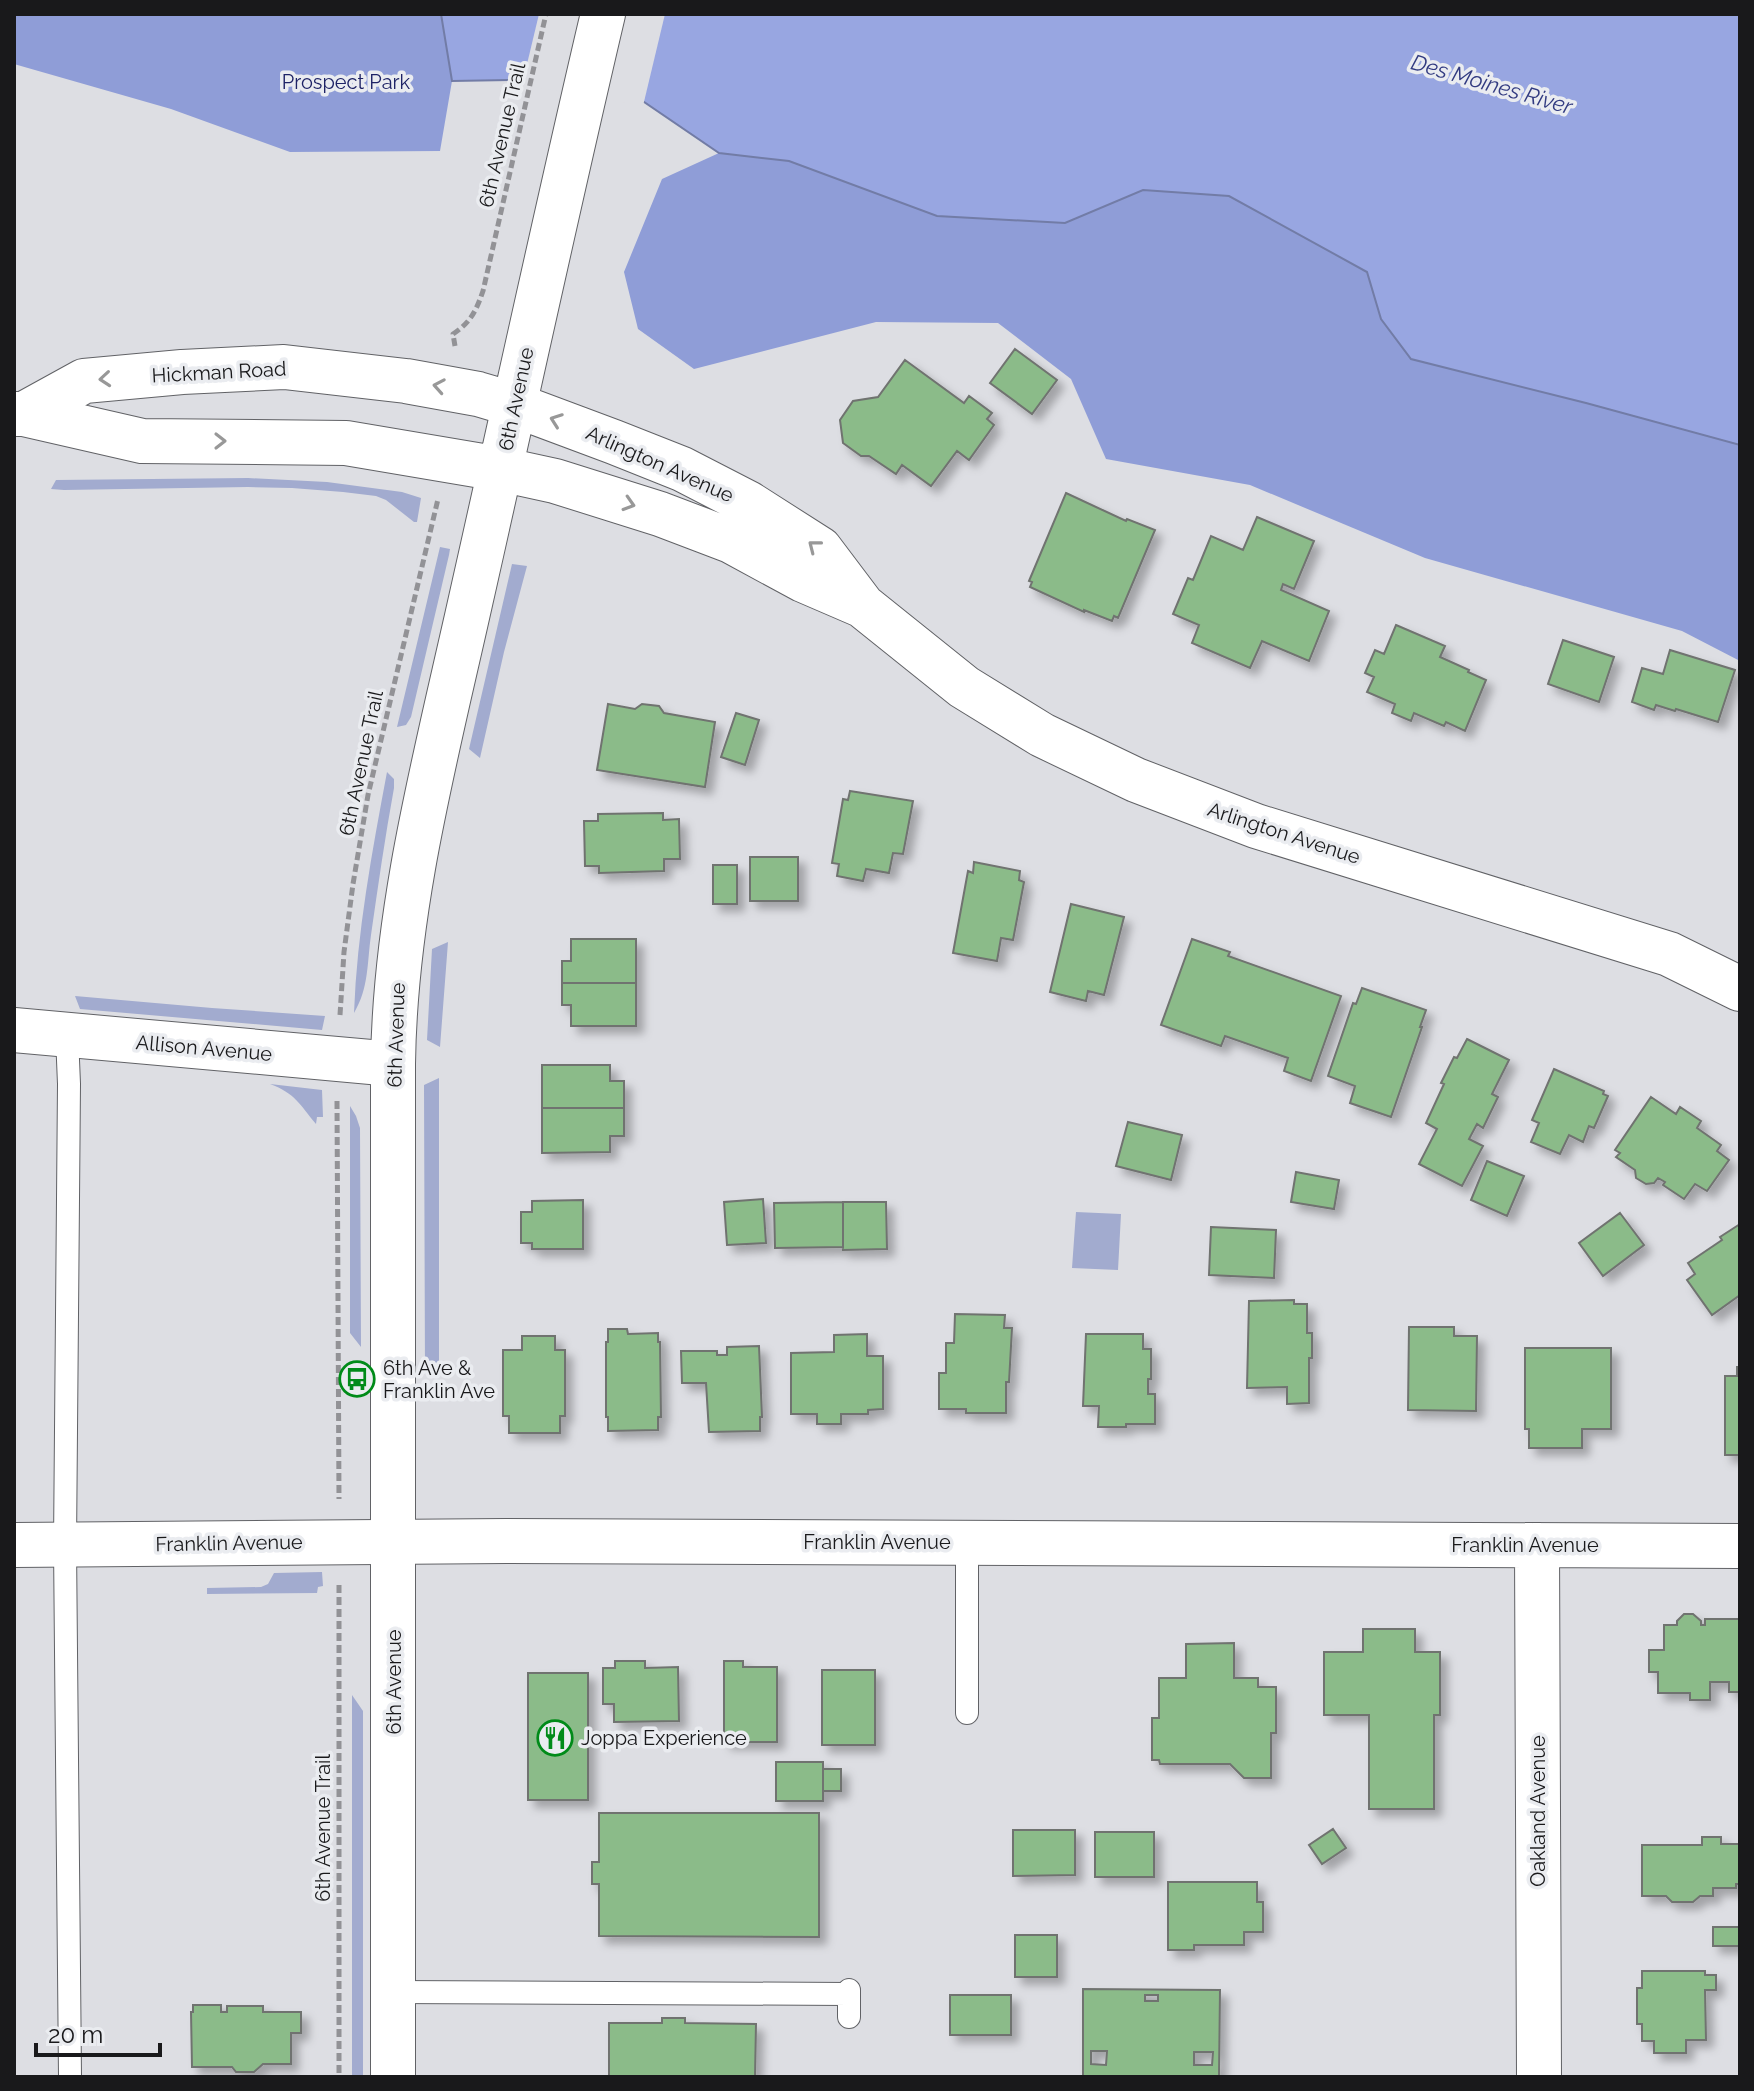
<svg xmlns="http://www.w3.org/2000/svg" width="1754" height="2091" font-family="Raleway,sans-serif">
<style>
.green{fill:#a2abcf}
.forest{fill:#8f9dd7}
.water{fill:#98a6e1;stroke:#727ca6;stroke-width:2}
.pier{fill:#dddee3}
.building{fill:#8bbb89;stroke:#707370;stroke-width:2;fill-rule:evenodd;filter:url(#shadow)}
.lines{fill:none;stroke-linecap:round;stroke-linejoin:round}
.service-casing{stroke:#616266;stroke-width:24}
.minor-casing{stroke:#616266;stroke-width:46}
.secondary-casing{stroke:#616266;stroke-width:46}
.path{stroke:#929296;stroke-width:5;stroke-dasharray:8 4;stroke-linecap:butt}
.service{stroke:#fff;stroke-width:22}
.minor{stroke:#fff;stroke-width:44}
.secondary{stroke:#fff;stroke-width:44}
.oneway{stroke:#989898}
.labels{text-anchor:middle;stroke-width:7;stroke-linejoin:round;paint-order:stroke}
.park-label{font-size:20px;fill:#1e2366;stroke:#eaecf0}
.street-label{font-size:20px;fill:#19191b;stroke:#eaecf0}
.poi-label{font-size:20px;fill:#19191b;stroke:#eaecf0;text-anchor:start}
.water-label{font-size:22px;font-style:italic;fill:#323b81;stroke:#eaecf0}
</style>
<defs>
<filter id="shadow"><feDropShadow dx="7" dy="7" stdDeviation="4" flood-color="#0004"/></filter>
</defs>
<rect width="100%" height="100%" fill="#dddee3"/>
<path class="green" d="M248,478L327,482L402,492L421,498L417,522H414L386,500L376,496L343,492L292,488L248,487L64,490L51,489L56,480Z
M440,547L450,549L449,555L411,717L406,725L397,727Z
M512,564L527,566L504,652L480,758L469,749Z
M387,772L394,779V788C385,837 378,886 371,935C367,963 369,988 354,1013C357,932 372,852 387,772Z
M448,942L440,1047L427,1040L432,949Z
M75,996L212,1008L325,1016L322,1030L80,1009Z
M439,1078V1365L425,1374L424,1085Z
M270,1084L322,1090L323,1117H317L316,1124C300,1105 295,1093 270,1084Z
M350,1106L356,1116L360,1128L361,1347L350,1333Z
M1076,1212L1121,1214L1118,1270L1072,1268Z
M322,1572L323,1586L318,1587L317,1593L207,1594V1588L261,1587L268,1584L274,1573Z
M352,1695L363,1711V2077H352Z"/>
<path class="forest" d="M14,14H441L452,81L440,151L290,152L171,109L14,64Z
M719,153L789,161L937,216L1065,223L1143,190L1229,196L1367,272L1381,319L1586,403L1740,445V661L1682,631L1425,558L1250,485L1106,459L1071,379L998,323L876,322L694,369L638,329L624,272L662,179Z"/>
<path class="water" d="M441,14H1740V445L1586,403L1411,359L1381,319L1367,272L1229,196L1143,190L1065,223L937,216L789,161L719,153L644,102L516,80L452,81Z"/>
<path class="pier" d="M539,14H665L643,106L522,85Z"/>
<path class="building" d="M1015,349L1057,380L1032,414L990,383Z
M905,360L964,403L969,396L992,413L987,419L994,425L969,460L957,451L931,486L902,465L896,474L869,456H861L843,443L840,420L853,401L878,397Z
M1066,493L1126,521L1127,519L1155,530L1118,618L1114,616L1112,621L1084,610V612L1030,587L1032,582L1029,581Z
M1257,517L1314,541L1294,589L1283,584L1281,590L1329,611L1309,661L1262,641L1250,668L1192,643L1199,625L1173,614L1188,578L1193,580L1211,536L1243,550Z
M1396,625L1445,646L1440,657L1469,670L1468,672L1486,680L1465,731L1446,722L1444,726L1414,713L1411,721L1392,713L1395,704L1367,692L1374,677L1365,673L1375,650L1384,654Z
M1563,640L1614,657L1599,702L1548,684Z
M1670,650L1735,670L1718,722L1676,709L1675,711L1656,705L1654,710L1632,702L1642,668L1663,674Z
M608,704L635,709L642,704L659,706L664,713L715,722L705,787L597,770Z
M736,713L759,720L745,765L721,757Z
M850,791L913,801L903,854L893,853L889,873L866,869L863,881L837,876L839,864L832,863L843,799L848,800Z
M663,813V820L679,819L680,859H664V871L599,873V866H585L584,821H598V814Z
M750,857H798V901H750Z
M974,862L1020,871L1019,880L1024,882L1013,940L1001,938L997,961L953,953L968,871L973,873Z
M713,865H737V904H713Z
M1071,904L1124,917L1104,995L1088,991L1086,1001L1050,992Z
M571,939H636V983H562V961H571Z
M1192,939L1230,952L1228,956L1341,996L1311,1081L1284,1071L1288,1058L1225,1036L1221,1046L1161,1025Z
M562,983H636V1026H571V1005H562Z
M1362,988L1426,1010L1420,1027H1422L1391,1117L1350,1103L1355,1086L1328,1076L1353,1003L1356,1004Z
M1467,1039L1509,1060L1492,1094L1498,1097L1483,1128L1477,1124L1469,1139L1483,1146L1462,1186L1419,1164L1437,1129L1426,1123L1444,1084L1441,1083L1454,1057L1457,1058Z
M542,1065H610V1081H624V1108H542Z
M1554,1069L1604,1091L1603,1094L1608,1096L1594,1128L1589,1126L1583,1142L1569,1135L1560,1154L1531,1142L1539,1123L1532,1120Z
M1651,1097L1676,1114L1680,1107L1701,1121L1697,1128L1721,1145L1717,1151L1729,1160L1707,1191L1695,1184L1684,1199L1663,1185L1665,1182L1658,1178L1654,1183L1646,1184L1636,1178L1635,1170L1616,1157L1620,1153L1615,1150Z
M542,1108H624V1136H610V1152L542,1153Z
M1128,1122L1182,1135L1171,1180L1116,1166Z
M1487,1161L1524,1176L1507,1216L1471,1200Z
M1296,1172L1339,1180L1334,1209L1291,1202Z
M763,1199L766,1243L727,1245L724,1202Z
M583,1200V1249H532V1243H521V1212H532V1201Z
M843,1202V1247L775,1248L774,1203Z
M843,1202H886L887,1249L843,1250Z
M1620,1213L1644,1245L1603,1276L1579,1243Z
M1740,1224V1295L1712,1315L1687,1280L1695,1274L1688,1263L1722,1240L1720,1237Z
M1211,1227L1276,1230L1274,1278L1209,1275Z
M1294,1300V1304H1307V1333H1312V1358H1309V1403L1287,1404V1387L1247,1388L1249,1301Z
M955,1314L1005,1315L1004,1328H1012L1009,1382H1006V1413H966V1409H939V1373H946V1343H954Z
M1409,1327H1454V1336H1477L1476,1411L1408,1410Z
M608,1329H627L628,1334L658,1333V1342H660L661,1417H658V1430L608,1431V1417H606V1342H608Z
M867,1334V1356H883V1409L868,1410V1414H841V1424H817V1414H791V1353L834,1352V1335Z
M1086,1334H1143V1349H1151V1379H1148V1394H1155V1424H1126V1427H1098L1099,1406H1083Z
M522,1336H555V1350H565V1416H560V1433H509V1416H503V1350H522Z
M759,1346L762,1417H760V1431L709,1432L706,1383H682L681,1351H717V1355H727V1347Z
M1525,1348H1611V1429H1582V1448H1529V1429H1525Z
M1737,1367H1740V1455H1725V1376H1737Z
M1684,1614H1693L1701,1621V1625H1705V1619H1740V1692H1729V1682H1710V1700H1690V1693H1658V1672H1649V1650H1664V1625H1677V1621Z
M1363,1629H1415V1652H1440V1715H1434V1809H1369V1715H1324V1652H1363Z
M1234,1643V1678H1258V1687H1276V1733H1271V1778H1244L1230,1764H1160L1159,1760H1152V1718H1159V1678H1186V1644Z
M615,1661H645V1668L678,1667L679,1721L614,1722V1704H603V1668H615Z
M724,1661H743V1667H777V1742H724Z
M822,1670H875V1745H822Z
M528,1673H588V1800H528Z
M776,1762H823V1801H776Z
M823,1769H841V1791H823Z
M599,1813H819V1937L599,1936V1884H592V1862H599Z
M1333,1829L1346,1848L1322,1864L1309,1845Z
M1013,1830H1075V1875L1013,1876Z
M1095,1832H1154V1877H1095Z
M1702,1837H1721V1844H1740V1884H1736V1888H1713V1896H1700L1693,1902H1672L1666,1896H1642V1845H1702Z
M1168,1882H1257V1902H1263V1932H1244V1945H1194V1950H1168Z
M1713,1927H1740V1946H1713Z
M1015,1935H1057V1977H1015Z
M1642,1971H1705V1975H1716V1990H1705L1706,2040H1686V2053H1654V2041H1642V2024H1637V1988H1642Z
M1083,1989L1220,1990L1219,2077H1083ZM1145,1995H1158V2001H1145ZM1091,2051H1107L1106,2065L1091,2064ZM1194,2052H1213L1212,2065H1194Z
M950,1995H1011V2035H950Z
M193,2005H221V2012H227V2006H263V2012H301V2033H291V2064H263L254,2072H236L232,2067H192L191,2012H193Z
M662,2018H685V2023L756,2024L755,2077H609V2023H662Z"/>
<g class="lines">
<defs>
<path id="service" d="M67,1036L69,1084L65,1545L70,2077
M967,1543V1713
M393,1992L849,1994V1990
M849,1994V2017"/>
<path id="minor" d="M14,1030L393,1064
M14,1545L506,1541L1740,1546
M1537,1545L1539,2077"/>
<path id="secondary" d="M14,414H24L142,441L346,443L500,469L555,481L660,514L731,541L803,580L861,605
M24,414L84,381L182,372L284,367L406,381L478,394L515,405L614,442L682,469L748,503L820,549L863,606L964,687L1042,735L1136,780L1256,826L1669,954L1740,989
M393,2077V1064C395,906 437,752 471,599C515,404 557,209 603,14"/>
</defs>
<use href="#service" class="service-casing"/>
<use href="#minor" class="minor-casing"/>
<use href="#secondary" class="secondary-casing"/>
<path class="path" d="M455,346L453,334C471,322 476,311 483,291L546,14
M340,1015L344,952L353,884L368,795L438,499
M337,1101L339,1499
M339,1585V2077"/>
<use href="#service" class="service"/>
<use href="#minor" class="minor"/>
<use href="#secondary" class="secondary"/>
</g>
<defs><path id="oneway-chevron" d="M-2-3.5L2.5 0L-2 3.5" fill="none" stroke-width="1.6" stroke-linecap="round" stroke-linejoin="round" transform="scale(2)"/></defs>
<g class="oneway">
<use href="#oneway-chevron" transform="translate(105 379) rotate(175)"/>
<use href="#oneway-chevron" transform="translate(439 386) rotate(-170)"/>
<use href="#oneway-chevron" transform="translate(556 420) rotate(-160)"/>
<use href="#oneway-chevron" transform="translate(220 441)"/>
<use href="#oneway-chevron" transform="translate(629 504) rotate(17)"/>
<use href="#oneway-chevron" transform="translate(814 546) rotate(-142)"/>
</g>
<defs>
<symbol id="bus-ring" viewBox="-11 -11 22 22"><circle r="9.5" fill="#eaecf0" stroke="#018b19" stroke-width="1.5"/><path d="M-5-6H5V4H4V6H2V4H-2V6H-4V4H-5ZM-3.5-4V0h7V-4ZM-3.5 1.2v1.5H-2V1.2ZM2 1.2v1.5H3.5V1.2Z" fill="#018b19"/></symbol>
<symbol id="restaurant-ring" viewBox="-11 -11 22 22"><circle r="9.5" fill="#eaecf0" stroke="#018b19" stroke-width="1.5"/><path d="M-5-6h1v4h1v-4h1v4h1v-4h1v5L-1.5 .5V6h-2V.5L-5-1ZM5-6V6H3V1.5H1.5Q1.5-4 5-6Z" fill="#018b19"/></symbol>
</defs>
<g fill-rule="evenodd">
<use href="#bus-ring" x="337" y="1359" width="40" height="40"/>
<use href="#restaurant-ring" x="535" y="1718" width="40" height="40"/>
</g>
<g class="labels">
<g class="park-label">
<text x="346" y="89">Prospect Park</text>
</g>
<g class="street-label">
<text transform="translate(502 135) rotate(-77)" y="7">6th Avenue Trail</text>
<text transform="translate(219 372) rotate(-3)" y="7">Hickman Road</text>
<text transform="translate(516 399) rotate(-78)" y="7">6th Avenue</text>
<text transform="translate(660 464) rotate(24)" y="7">Arlington Avenue</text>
<text transform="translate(361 763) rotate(-78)" y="7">6th Avenue Trail</text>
<text transform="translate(1284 833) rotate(18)" y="7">Arlington Avenue</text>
<text transform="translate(396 1035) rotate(-88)" y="7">6th Avenue</text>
<text transform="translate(204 1048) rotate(5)" y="7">Allison Avenue</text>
<text x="877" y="1549">Franklin Avenue</text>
<text transform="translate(229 1543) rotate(-1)" y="7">Franklin Avenue</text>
<text x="1525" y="1552">Franklin Avenue</text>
<text transform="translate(394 1682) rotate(-90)" y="7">6th Avenue</text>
<text transform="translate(1538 1811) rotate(-90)" y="7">Oakland Avenue</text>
<text transform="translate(323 1828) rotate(-90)" y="7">6th Avenue Trail</text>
</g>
<g class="poi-label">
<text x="383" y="1375">6th Ave &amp;<tspan x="383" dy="23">Franklin Ave</tspan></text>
<text x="581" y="1745">Joppa Experience</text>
</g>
<g class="water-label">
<text transform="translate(1492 84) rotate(16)" y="8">Des Moines River</text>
</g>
</g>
<rect width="1754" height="2091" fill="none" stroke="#19191b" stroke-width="32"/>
<path d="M36 2043v12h124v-12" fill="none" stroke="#19191b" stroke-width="4"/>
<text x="48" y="2043" font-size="24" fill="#19191b" stroke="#eaecf0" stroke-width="6" paint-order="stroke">20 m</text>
</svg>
